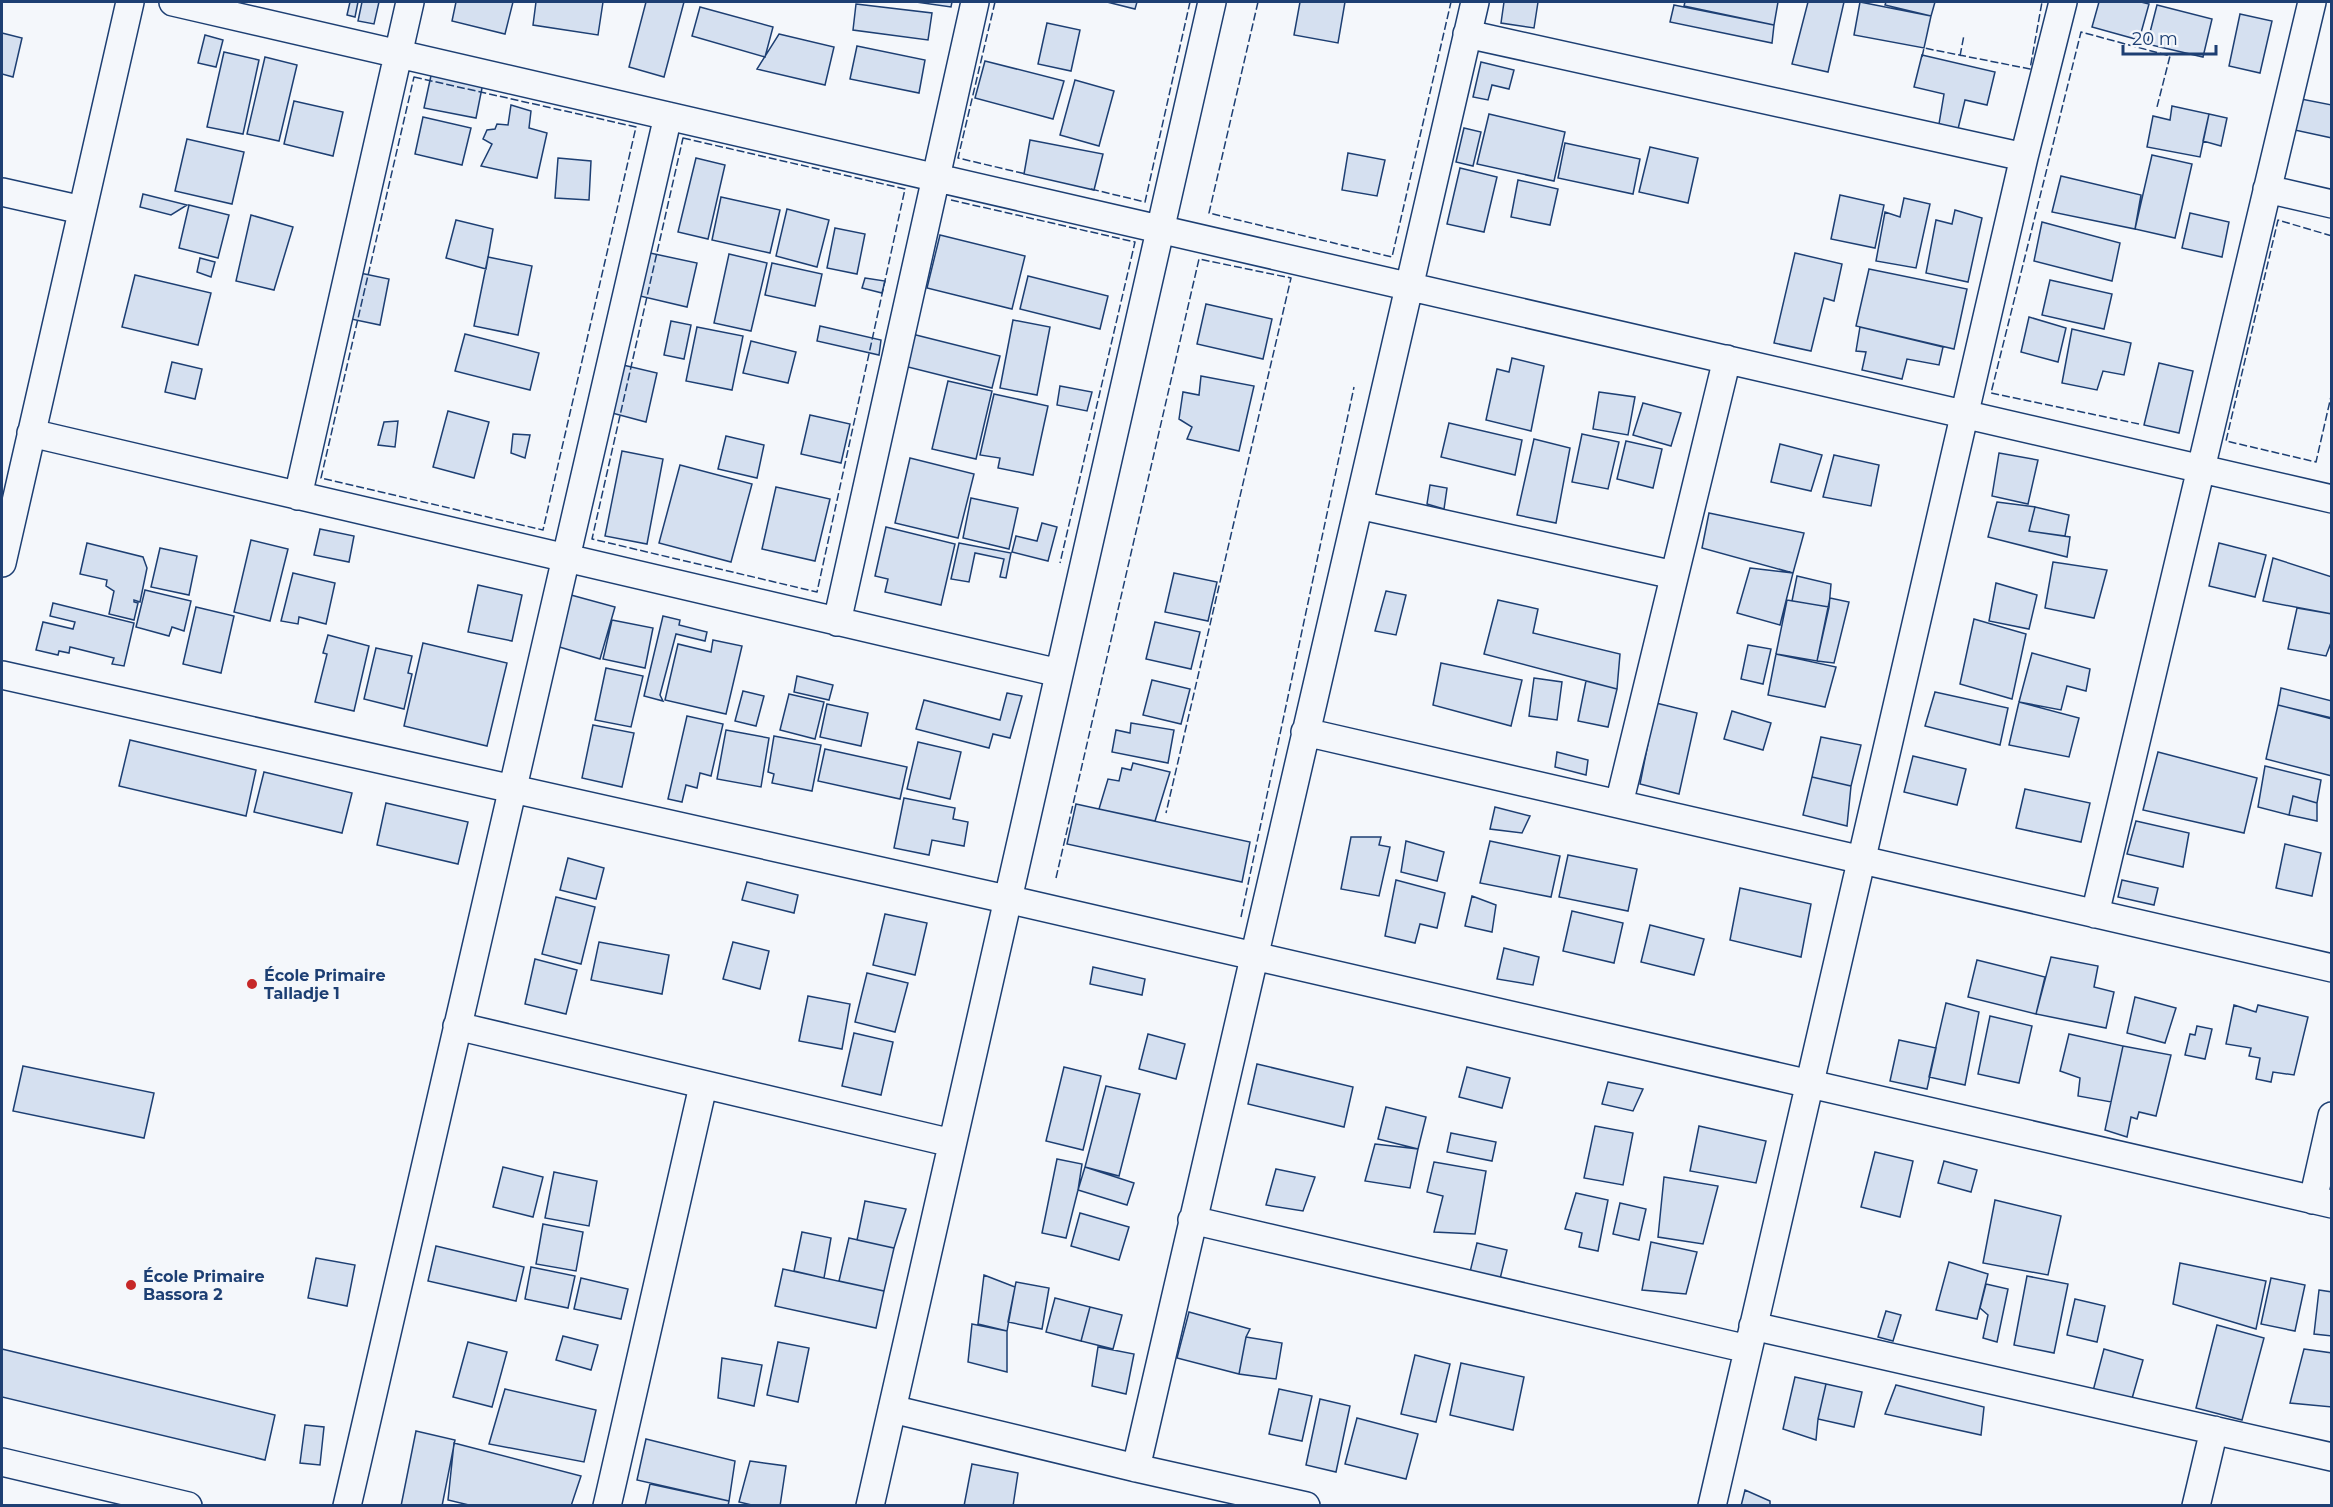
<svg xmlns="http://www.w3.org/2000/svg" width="2333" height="1507" font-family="Montserrat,sans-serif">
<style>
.building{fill:#d5e0f0;stroke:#1d3f73;stroke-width:1.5}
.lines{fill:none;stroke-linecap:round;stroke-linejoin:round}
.street-casing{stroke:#1d3f73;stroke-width:30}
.street{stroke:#f4f7fb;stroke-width:27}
.fence{stroke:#1d3f73;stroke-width:1.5;stroke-dasharray:8 3;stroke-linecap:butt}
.poi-dot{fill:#c62828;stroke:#f4f7fb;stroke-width:2}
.labels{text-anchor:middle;stroke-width:4.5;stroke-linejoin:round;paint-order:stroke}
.poi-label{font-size:16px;font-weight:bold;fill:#1d3f73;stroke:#f4f7fb;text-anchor:start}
</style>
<rect width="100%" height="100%" fill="#f4f7fb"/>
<path class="building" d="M350,2H358L355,17L347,15Z
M362,2H379L374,24L358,21Z
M456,2H513L505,34L452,21Z
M536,2H603L598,35L533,25Z
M646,2H684L664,77L629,67Z
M916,2H952L951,7Z
M1107,2H1137L1135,9Z
M1300,2H1345L1338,43L1294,35Z
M1504,2H1538L1534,28L1501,23Z
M1685,2H1778L1774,25L1684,6Z
M1808,2H1844L1828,72L1792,64Z
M1860,2L1931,16L1924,48L1854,35Z
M1886,2H1935L1931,16L1885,5Z
M2099,2H2141L2149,4L2139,40L2092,27Z
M856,4L932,13L928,40L853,30Z
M1674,5L1774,25L1772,43L1670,22Z
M2157,5L2212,19L2203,57L2147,44Z
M700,7L773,27L765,57L692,36Z
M2240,14L2272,21L2260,73L2229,66Z
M1047,23L1080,30L1071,71L1038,64Z
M2,33L22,38L13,77L2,74Z
M779,34L834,47L825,85L757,69Z
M205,35L223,40L216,67L198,63Z
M857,46L925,60L919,93L850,79Z
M224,52L259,60L243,134L207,127Z
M1922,55L1995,72L1987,105L1965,100L1958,129L1939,124L1944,94L1914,87Z
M265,57L297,65L279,141L247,134Z
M985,61L1064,81L1053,119L975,98Z
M1481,62L1514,70L1509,89L1492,85L1488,100L1473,97Z
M432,71L483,83L476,118L424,108Z
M1075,80L1114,91L1099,146L1060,135Z
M2296,98L2332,105V138L2290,129Z
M294,101L343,112L333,156L284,144Z
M511,105L531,111L529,128L547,133L537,178L481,166L492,144L483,139L487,130L495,129L497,124L508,125Z
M2172,106L2209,114L2200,157L2147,147L2153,116L2170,120Z
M1489,114L1565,132L1554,181L1477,164Z
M2209,114L2227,118L2221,146L2203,141Z
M423,117L471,128L462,165L415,154Z
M1464,128L1481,132L1473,166L1456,162Z
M187,139L244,152L232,204L175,191Z
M1030,140L1103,154L1094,190L1024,174Z
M1565,143L1640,159L1633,194L1558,178Z
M1650,147L1698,158L1688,203L1639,192Z
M1348,153L1385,160L1377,196L1342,190Z
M2152,155L2192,164L2175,238L2135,229Z
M558,158L591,161L589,200L555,198Z
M696,158L725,165L708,239L678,232Z
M1460,168L1497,177L1484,232L1447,224Z
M2061,176L2141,195L2135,229L2052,212Z
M1518,180L1558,189L1550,225L1511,217Z
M143,194L187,205L171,215L140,207Z
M1840,195L1884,205L1875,248L1831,239Z
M721,197L780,210L770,253L712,240Z
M1904,198L1930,204L1916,268L1876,261L1885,212L1900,217Z
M189,205L229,215L218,258L179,248Z
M787,209L829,220L817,267L776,256Z
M1955,210L1982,218L1968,282L1926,273L1936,220L1952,224Z
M2190,213L2229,222L2222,257L2182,248Z
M251,215L293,227L274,290L236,281Z
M456,220L493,229L486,269L446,258Z
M2042,222L2120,243L2112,281L2034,261Z
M835,228L865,234L857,274L827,268Z
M940,235L1025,256L1012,309L927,288Z
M650,253L697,263L687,307L640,296Z
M1795,253L1842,264L1834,301L1824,298L1811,351L1774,343Z
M729,254L767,263L751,331L714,323Z
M488,257L532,266L518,335L474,326Z
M200,258L215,262L211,277L197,272Z
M772,263L822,274L815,306L765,295Z
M1869,269L1967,289L1954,349L1856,326Z
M360,273L389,279L380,325L351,319Z
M135,275L211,293L198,345L122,327Z
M1028,276L1108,296L1100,329L1020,309Z
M865,278L885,281L882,293L862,288Z
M2050,280L2112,294L2104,329L2042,315Z
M1206,304L1272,319L1263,359L1197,344Z
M2029,317L2066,328L2058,362L2021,352Z
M1013,320L1050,327L1037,395L1000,388Z
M671,321L691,325L684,359L664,355Z
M820,326L881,340L879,355L817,341Z
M697,327L743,336L732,390L686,381Z
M1860,327L1943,347L1939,365L1907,359L1902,379L1862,370L1866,352L1856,351Z
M2072,329L2131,343L2124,375L2103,371L2097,390L2062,383Z
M465,334L539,353L530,390L455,371Z
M912,334L1000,356L992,388L904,366Z
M751,341L796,352L788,383L743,373Z
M1512,358L1544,366L1531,431L1486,420L1497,369L1509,372Z
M172,362L202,369L195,399L165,392Z
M2159,363L2193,371L2179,433L2144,425Z
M623,365L657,373L646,422L612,413Z
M1201,376L1254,386L1239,451L1187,439L1192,427L1179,419L1183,392L1199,395Z
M948,381L992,391L976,459L932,449Z
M1060,386L1092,392L1087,411L1057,405Z
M1599,392L1635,397L1628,435L1593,429Z
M994,394L1048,406L1033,475L998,468L1000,458L980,455Z
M1643,403L1681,413L1671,446L1633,435Z
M448,411L489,422L474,478L433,467Z
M810,415L850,424L841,463L801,454Z
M398,421L395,447L378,445L384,422Z
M1449,423L1522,440L1515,475L1441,457Z
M513,434L530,435L525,458L511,453Z
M1582,434L1619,442L1608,489L1572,482Z
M726,436L764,445L757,478L718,469Z
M1534,439L1570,448L1556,523L1517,515Z
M1626,441L1662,449L1653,488L1617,479Z
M1780,444L1822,455L1811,491L1771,482Z
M622,451L663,459L647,544L605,536Z
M1999,453L2038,460L2028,504L1992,496Z
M1834,455L1879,465L1871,506L1823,497Z
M910,458L974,474L958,538L895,523Z
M680,465L752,484L731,562L659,543Z
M1430,485L1447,488L1444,509L1427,504Z
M776,487L830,499L815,561L762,549Z
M971,498L1018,508L1009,549L963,538Z
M1997,502L2035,507L2029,531L2070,537L2067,557L1988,537Z
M2035,507L2069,515L2065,536L2029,531Z
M1709,513L1804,533L1793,573L1702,548Z
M1042,523L1057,527L1048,561L1012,552L1016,536L1037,541Z
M886,527L955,544L941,605L885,592L888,579L875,576Z
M320,529L354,536L349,562L314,555Z
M251,540L288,549L270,621L234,612Z
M87,543L143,557L147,568L140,602L134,600V602L138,603L134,620L109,614L114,591L106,586L107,580L80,574Z
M959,543L1011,553L1006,578L1000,577L1004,559L975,553L969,582L951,579Z
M2219,543L2266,555L2255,597L2209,586Z
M160,548L197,556L189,595L151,587Z
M2273,558L2332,577V614L2263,601Z
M2053,562L2107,570L2094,618L2045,608Z
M1750,568L1793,573L1780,625L1737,613Z
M293,573L335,583L326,624L299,617L298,624L281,621Z
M1174,573L1217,582L1208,621L1165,612Z
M1797,576L1831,584L1829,607L1792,601Z
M1996,583L2037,595L2029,629L1989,621Z
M478,585L522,595L512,641L468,632Z
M145,590L191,601L184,631L172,627L169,636L136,627Z
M1386,591L1406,595L1396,635L1375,631Z
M571,595L615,607L600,659L556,646Z
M1830,598L1849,602L1834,663L1817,661Z
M1498,600L1538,609L1533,633L1620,654L1617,689L1484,654Z
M1787,600L1829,607L1817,661L1776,654Z
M53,603L134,623L124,666L112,664L114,658L70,647L69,653L59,651L58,655L36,650L43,622L73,629L75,622L50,616Z
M196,607L234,616L221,673L183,664Z
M2297,608L2332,614V640L2326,656L2288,649Z
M663,616L680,620L679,625L707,632L705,641L676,634L660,695L663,701L644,696Z
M1974,619L2026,634L2012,699L1960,684Z
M612,620L653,628L645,668L603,659Z
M1155,622L1200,632L1191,669L1146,659Z
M328,635L369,646L354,711L315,702L327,654L323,653Z
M713,640L742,646L726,714L665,700L678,644L711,652Z
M423,643L507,663L487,746L404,726Z
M1748,645L1771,649L1763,684L1741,679Z
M376,648L412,656L408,673L412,674L404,709L364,699Z
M2032,653L2090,669L2086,691L2067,686L2061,710L2019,702Z
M1776,654L1836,667L1825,707L1768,695Z
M1441,663L1522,680L1511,726L1433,705Z
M606,668L643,676L631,727L595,720Z
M797,676L833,685L829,700L794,692Z
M1534,678L1562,682L1557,720L1529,716Z
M1152,680L1190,689L1181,724L1143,715Z
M1586,681L1617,689L1608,727L1578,721Z
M2281,688L2332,701V718L2278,705Z
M743,691L764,696L756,726L735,721Z
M1935,692L2008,708L2000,745L1925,726Z
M1007,693L1022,696L1010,738L993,734L989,748L916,729L924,700L1000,720Z
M789,694L824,702L815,739L780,730Z
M2019,702L2079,718L2069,757L2009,745Z
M1656,703L1697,713L1679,794L1640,784Z
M827,704L868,713L861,746L820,737Z
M2278,705L2332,719V776L2266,759Z
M1732,711L1771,723L1763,750L1724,739Z
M687,716L723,724L711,776L700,773L697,788L686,785L682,802L668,799Z
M1131,723L1174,730L1168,763L1112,752L1116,730L1130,733Z
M593,725L634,733L622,787L582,778Z
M726,730L769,738L761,787L717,779Z
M774,736L821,745L812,791L772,783L774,774L768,772Z
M1821,737L1861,745L1851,786L1812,777Z
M130,740L256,770L246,816L119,786Z
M918,742L961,752L950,799L907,789Z
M825,749L907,767L900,799L818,781Z
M1557,752L1588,760L1586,775L1555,767Z
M2158,752L2257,778L2244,833L2143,810Z
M1913,756L1966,769L1957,805L1904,792Z
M1133,763L1170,772L1155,821L1099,809L1108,779L1119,781L1122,768L1131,770Z
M2265,766L2321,780L2317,803L2293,796L2289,815L2258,807Z
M264,772L352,793L342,833L254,812Z
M1812,777L1851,786L1847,826L1803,815Z
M2025,789L2090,803L2081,842L2016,828Z
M2293,796L2317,803V821L2289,815Z
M904,798L955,808L953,819L968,822L964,846L932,840L929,855L894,848Z
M386,803L468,822L458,864L377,845Z
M1076,804L1250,842L1242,882L1067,844Z
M1495,807L1530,816L1522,833L1490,829Z
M2136,821L2189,833L2183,867L2127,854Z
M1351,837H1381L1379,845L1390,847L1379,896L1341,889Z
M1406,841L1444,852L1437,881L1401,872Z
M1490,841L1560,856L1551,897L1480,883Z
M2285,844L2321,853L2312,896L2276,888Z
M1568,855L1637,869L1628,911L1559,897Z
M568,858L604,868L596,899L560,890Z
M1396,880L1445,893L1437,928L1420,924L1415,943L1385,936Z
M2122,880L2158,888L2154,905L2118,897Z
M747,882L798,895L794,913L742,900Z
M1740,888L1811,904L1801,957L1730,940Z
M1472,896L1496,905L1492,932L1465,926Z
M556,897L595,907L581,964L542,954Z
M1572,911L1623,923L1614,963L1563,951Z
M885,914L927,923L915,975L873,965Z
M1650,925L1704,939L1694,975L1641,962Z
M599,942L669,955L662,994L591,980Z
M733,942L769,951L760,989L723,979Z
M1504,948L1539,957L1533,985L1497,979Z
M2051,957L2098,966L2094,987L2114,992L2106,1028L2036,1014Z
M535,959L577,970L566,1014L525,1004Z
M1977,960L2045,977L2036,1014L1968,997Z
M1093,967L1145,979L1142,995L1090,984Z
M867,973L908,983L895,1032L855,1022Z
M808,996L850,1004L842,1049L799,1041Z
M2135,997L2176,1008L2165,1043L2127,1033Z
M1946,1003L1979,1012L1965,1085L1929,1077Z
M2234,1005L2256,1012L2258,1005L2308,1017L2294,1075L2273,1072L2271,1082L2256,1079L2260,1058L2249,1056L2251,1048L2226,1044Z
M1990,1016L2032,1026L2019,1083L1978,1074Z
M2197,1026L2212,1029L2205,1059L2185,1055L2190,1034L2195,1035Z
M854,1033L893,1042L881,1095L842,1086Z
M1148,1034L1185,1044L1176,1079L1139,1069Z
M2069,1034L2123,1046L2111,1102L2078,1096L2080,1078L2060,1071Z
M1899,1040L1936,1048L1927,1089L1890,1081Z
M2123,1046L2171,1055L2156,1116L2139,1112L2137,1119L2131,1117L2127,1137L2105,1130Z
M1257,1064L1353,1087L1344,1127L1248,1104Z
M23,1066L154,1093L144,1138L13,1111Z
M1064,1067L1101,1076L1083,1150L1046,1141Z
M1467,1067L1510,1078L1502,1108L1459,1097Z
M1608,1082L1643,1089L1633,1111L1602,1104Z
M1106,1086L1140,1094L1119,1176L1085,1167Z
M1386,1107L1426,1117L1418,1149L1378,1139Z
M1595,1126L1633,1133L1623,1185L1584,1178Z
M1699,1126L1766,1141L1756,1183L1690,1171Z
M1451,1133L1496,1142L1492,1161L1447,1152Z
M1375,1144L1418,1149L1410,1188L1365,1181Z
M1875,1152L1913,1161L1900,1217L1861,1207Z
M1057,1159L1082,1164L1078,1190L1066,1238L1042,1233Z
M1944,1161L1977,1170L1971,1192L1938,1183Z
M1434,1162L1486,1171L1475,1234L1434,1232L1443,1196L1427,1192Z
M503,1167L543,1177L533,1217L493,1207Z
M1085,1167L1134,1183L1127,1205L1078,1190Z
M1276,1169L1315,1177L1303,1211L1266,1205Z
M554,1172L597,1181L589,1226L545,1218Z
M1664,1177L1718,1186L1703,1244L1658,1237Z
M1576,1193L1608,1200L1598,1251L1579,1247L1582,1233L1565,1229Z
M1995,1200L2061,1216L2048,1275L1983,1263Z
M865,1201L906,1209L894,1248L857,1240Z
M1620,1203L1646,1209L1639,1240L1613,1234Z
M1080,1213L1129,1227L1119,1260L1071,1246Z
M543,1224L583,1232L576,1271L536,1264Z
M802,1232L831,1238L824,1278L794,1271Z
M849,1238L894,1248L884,1291L839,1281Z
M1651,1242L1697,1252L1686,1294L1642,1290Z
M1477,1243L1507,1250L1500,1279L1470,1272Z
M436,1246L524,1267L516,1301L428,1281Z
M316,1258L355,1265L347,1306L308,1298Z
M1949,1262L1988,1274L1977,1319L1936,1310Z
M2180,1263L2266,1281L2256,1329L2173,1304Z
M531,1267L575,1276L568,1308L525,1299Z
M783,1269L884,1291L876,1328L775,1306Z
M984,1275L1015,1287L1007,1331L978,1324Z
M2027,1276L2068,1284L2054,1353L2014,1345Z
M581,1278L628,1289L621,1319L574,1309Z
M2271,1278L2305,1285L2295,1331L2261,1324Z
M1016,1282L1049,1288L1042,1329L1008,1322Z
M1986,1284L2008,1289L1997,1342L1983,1338L1988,1315L1980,1308Z
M2319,1290L2332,1292V1336L2314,1334Z
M1055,1298L1090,1307L1081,1341L1046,1332Z
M2075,1299L2105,1306L2097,1342L2067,1335Z
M1090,1307L1122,1315L1113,1349L1081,1341Z
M1886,1311L1901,1315L1893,1341L1878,1337Z
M1189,1312L1250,1329L1246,1337L1239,1374L1177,1358Z
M972,1324L1007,1331V1372L968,1362Z
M2217,1325L2264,1338L2242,1420L2196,1408Z
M563,1336L598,1345L591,1370L556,1360Z
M1246,1337L1282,1343L1276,1379L1239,1374Z
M468,1342L507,1352L492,1407L453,1397Z
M778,1342L809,1348L798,1402L767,1395Z
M1098,1347L1134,1354L1126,1394L1092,1386Z
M2,1349L275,1415L265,1460L2,1397Z
M2104,1349L2143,1360L2131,1402L2093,1391Z
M2304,1349L2332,1353V1407L2290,1403Z
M1415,1355L1450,1364L1436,1422L1401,1414Z
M722,1358L762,1365L754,1406L718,1398Z
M1461,1363L1524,1377L1513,1430L1450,1415Z
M1795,1377L1826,1384L1818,1419L1816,1440L1783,1429Z
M1826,1384L1862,1392L1854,1427L1818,1419Z
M1896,1385L1984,1407L1981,1435L1885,1414Z
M505,1389L596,1410L584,1462L489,1444Z
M1279,1389L1312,1396L1302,1441L1269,1434Z
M1320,1399L1350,1406L1336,1472L1306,1465Z
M1357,1418L1418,1434L1406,1479L1345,1464Z
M305,1425L324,1427L320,1465L300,1463Z
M416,1431L455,1440L442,1506H401Z
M646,1439L735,1461L729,1501L637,1480Z
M454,1443L581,1476L571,1506H473L448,1500Z
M750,1461L786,1466L780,1506H756L739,1502Z
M972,1464L1018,1473L1013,1506H964Z
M650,1484L729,1501L728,1506H645Z
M1745,1490L1770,1501V1506H1741Z"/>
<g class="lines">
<defs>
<path id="street" d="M173,2L2332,499
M1467,34L2024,157
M2267,189L2332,204
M2,192L82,210
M31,433L1059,673
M298,496L410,2
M1359,505L1674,575
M2,563L130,2
M837,622L975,2
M2,675L1015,901L2332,1204
M1305,732L2332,968
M1619,804L1727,359
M2095,914L2312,2
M457,1026L952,1143
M2313,1200L2332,1116
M1192,1220L1748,1349
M1753,1326L2332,1457
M892,1409L1136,1468L1306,1506
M2,1462L188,1506
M1136,1468L1475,2
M347,1506L668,116
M607,1506L703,1086
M870,1506L1212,2
M1712,1506L2024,157L2063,2
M2196,1506L2214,1430"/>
</defs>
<use href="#street" class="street-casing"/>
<use href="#street" class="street"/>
<path class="fence" d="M995,2L958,158L1026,174
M1258,2L1209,213L1392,257L1451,2
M1960,56L1964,35
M1922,57L1924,48L2030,69L2042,2
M414,77L636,127L543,530L321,478Z
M683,138L905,189L817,592L592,539Z
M1091,189L1145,202L1190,2
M951,200L1135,242L1060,563
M2332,236L2278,220L2226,441L2316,462L2332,392
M2139,424L1991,393L2081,32L2170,56L2157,107
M1056,878L1199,259L1291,278L1166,813
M1241,917L1354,387"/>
</g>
<g class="poi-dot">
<circle cx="252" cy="984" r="6"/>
<circle cx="131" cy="1285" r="6"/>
</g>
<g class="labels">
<g class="poi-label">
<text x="264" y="981">École Primaire<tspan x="264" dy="18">Talladje 1</tspan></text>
<text x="143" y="1282">École Primaire<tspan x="143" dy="18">Bassora 2</tspan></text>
</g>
</g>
<rect width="2333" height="1507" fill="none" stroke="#1d3f73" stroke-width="6"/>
<path d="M2123 45v9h93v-9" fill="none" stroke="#1d3f73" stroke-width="3"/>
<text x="2132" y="45" font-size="18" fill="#1d3f73" stroke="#f4f7fb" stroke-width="4.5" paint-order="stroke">20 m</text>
</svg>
